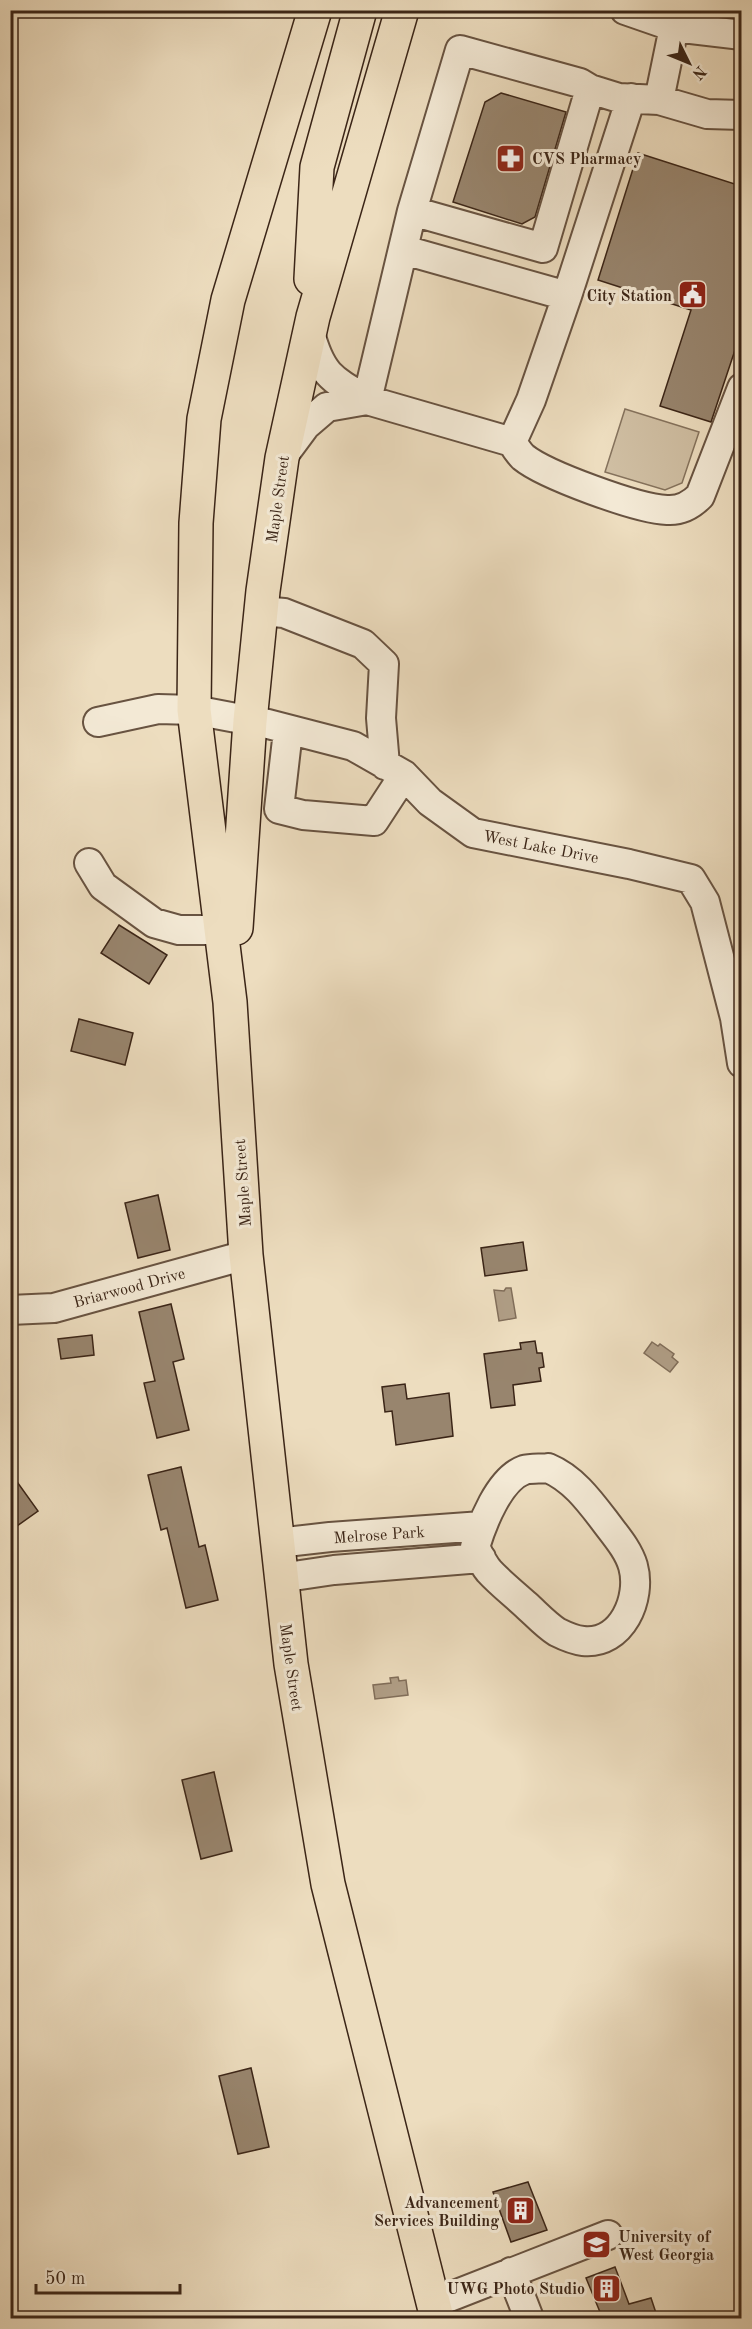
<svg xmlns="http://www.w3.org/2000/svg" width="752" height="2329" font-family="'Old Standard TT',serif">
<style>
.green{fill:#cfbea2;stroke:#85725c;stroke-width:1.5}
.water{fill:#b09e86;stroke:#816e5a;stroke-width:1.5}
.building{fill:#98856e;stroke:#3b2517;stroke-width:1.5}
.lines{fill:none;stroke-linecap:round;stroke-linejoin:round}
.minor-casing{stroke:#685341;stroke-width:32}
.major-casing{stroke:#3b2517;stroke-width:36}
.minor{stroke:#f3e9d5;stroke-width:28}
.major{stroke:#edddbf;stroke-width:33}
.labels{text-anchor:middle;stroke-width:6;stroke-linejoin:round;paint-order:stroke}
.poi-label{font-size:16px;font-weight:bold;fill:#3b2517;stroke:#f3e9d5;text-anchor:end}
.street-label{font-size:16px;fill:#3b2517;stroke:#f3e9d5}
</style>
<rect width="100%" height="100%" fill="#edddbf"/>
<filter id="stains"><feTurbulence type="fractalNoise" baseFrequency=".00333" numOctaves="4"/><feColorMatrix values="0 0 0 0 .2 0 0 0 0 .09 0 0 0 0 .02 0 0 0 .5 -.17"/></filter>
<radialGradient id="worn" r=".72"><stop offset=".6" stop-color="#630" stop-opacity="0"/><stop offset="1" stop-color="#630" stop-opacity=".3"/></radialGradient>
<path class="green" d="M625,409L699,432L682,483L665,490L605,472Z"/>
<path class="water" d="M506,1288H511L516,1318L499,1321L494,1290L504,1291Z
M652,1342L658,1346L660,1344L674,1354L672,1357L678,1362L670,1372L644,1353Z
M398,1677L399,1681L406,1680L408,1695L375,1699L373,1685L391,1683L390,1678Z"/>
<path class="building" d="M501,93L566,112L535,217L522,224L453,202L485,102Z
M638,153L741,186V339L739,338L711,422L660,406L691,310L598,280Z
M119,925L167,955L149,984L101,953Z
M79,1019L133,1033L125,1065L71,1051Z
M158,1195L170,1250L138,1258L125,1203Z
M523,1242L527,1270L485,1276L481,1248Z
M171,1304L184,1359L173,1362L189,1430L157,1438L144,1383L155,1381L139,1312Z
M92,1335L94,1355L61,1359L58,1339Z
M535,1341L537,1353H542L544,1367L539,1368L541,1381L513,1385L515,1405L491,1408L484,1354L521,1349L520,1343Z
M405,1384L407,1399L449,1393L453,1436L396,1445L392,1411L385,1412L382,1387Z
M181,1467L199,1547L205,1545L218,1600L186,1608L167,1528L161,1530L148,1475Z
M10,1472L38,1511L10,1531Z
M214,1772L232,1851L201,1859L182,1780Z
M251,2068L269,2147L238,2154L219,2076Z
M528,2182L547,2230L511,2242L493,2192Z
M615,2267L629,2304L651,2298L658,2319H595L594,2314L600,2312L586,2278Z"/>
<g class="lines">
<defs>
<path id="minor" d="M625,10L674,27L742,35
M659,100L674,27L679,10
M742,115L707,114L659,100L619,98L590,89L580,83L460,50L412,211L367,400L512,442C515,447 519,453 523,457C545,475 638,509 667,510C680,511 691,505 700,496L742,388
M412,211L543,248L590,89
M404,250L567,296L531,400L512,442
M567,296L631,98
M283,456L306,425L327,407L367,400C331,379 321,374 310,333
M261,611L284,613L363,644L384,664L381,718L385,765
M98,722L158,709L194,710L268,724L353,746L404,775L430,802L473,833L629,864L691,879L705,902L735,1018L742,1063
M288,731L279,809L303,815L374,821L404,775
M89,863L103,886L154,923L179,930H221
M10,1310L54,1308L246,1255
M548,1468C572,1478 588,1499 604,1520C615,1535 628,1549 633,1566C642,1598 622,1645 583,1641C574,1640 565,1636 557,1632C546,1625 536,1614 526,1605C514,1594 500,1583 489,1571C483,1564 479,1555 475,1547C482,1524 499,1479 524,1470C531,1468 541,1469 548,1468Z
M277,1543L330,1537L482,1526
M280,1578L334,1570L481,1558
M511,2272L529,2318
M434,2303L608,2235"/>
<path id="major" d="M315,10L228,300L204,419L196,523L194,710L230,1002L246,1255L291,1664L328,1884L437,2318
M311,279L317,167L360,10
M236,928L250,721L263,591L282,458L313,317L402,10"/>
</defs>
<use href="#minor" class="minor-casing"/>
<use href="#major" class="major-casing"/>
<use href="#minor" class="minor"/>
<use href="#major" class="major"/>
</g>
<defs>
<symbol id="pharmacy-square" viewBox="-11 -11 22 22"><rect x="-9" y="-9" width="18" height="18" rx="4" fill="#8f2418" stroke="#f3e9d5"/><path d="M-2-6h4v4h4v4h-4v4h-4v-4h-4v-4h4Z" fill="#fff"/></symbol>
<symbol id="civic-square" viewBox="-11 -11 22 22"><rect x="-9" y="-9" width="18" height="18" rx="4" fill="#8f2418" stroke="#f3e9d5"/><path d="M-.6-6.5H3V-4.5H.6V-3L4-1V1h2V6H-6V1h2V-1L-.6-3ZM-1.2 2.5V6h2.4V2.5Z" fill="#fff"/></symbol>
<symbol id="building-square" viewBox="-11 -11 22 22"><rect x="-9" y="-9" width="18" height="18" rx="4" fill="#8f2418" stroke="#f3e9d5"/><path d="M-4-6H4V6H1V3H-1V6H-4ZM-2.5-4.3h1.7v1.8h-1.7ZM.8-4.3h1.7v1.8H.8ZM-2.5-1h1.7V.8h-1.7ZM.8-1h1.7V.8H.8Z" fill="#fff"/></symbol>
<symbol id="university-square" viewBox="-11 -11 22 22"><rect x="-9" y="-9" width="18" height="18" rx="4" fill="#8f2418" stroke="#f3e9d5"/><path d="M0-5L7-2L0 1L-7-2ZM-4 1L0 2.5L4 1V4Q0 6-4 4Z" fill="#fff"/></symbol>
</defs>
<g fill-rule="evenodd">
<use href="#pharmacy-square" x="494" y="142" width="33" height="33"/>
<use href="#civic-square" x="676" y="278" width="33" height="33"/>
<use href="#building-square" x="504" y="2194" width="33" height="33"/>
<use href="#university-square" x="580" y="2228" width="33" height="33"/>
<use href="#building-square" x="590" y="2272" width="33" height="33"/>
</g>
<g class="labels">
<g class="poi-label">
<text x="532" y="164" text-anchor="start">CVS Pharmacy</text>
<text x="672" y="301">City Station</text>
<text x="499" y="2208">Advancement<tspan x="499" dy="18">Services Building</tspan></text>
<text x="618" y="2242" text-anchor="start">University of<tspan x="618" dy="18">West Georgia</tspan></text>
<text x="585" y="2294">UWG Photo Studio</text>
</g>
<g class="street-label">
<text transform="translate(277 499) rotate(-82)" y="6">Maple Street</text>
<text transform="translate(541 846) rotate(11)" y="6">West Lake Drive</text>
<text transform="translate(242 1183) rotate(-94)" y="6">Maple Street</text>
<text transform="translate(129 1287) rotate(-15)" y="6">Briarwood Drive</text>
<text transform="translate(379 1534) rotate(-4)" y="6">Melrose Park</text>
<text transform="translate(292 1667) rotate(82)" y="6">Maple Street</text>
</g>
</g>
<rect width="752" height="2329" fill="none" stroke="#edddbf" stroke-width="36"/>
<rect x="12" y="12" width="728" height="2305" fill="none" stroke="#3b2517" stroke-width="3"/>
<rect x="18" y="18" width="716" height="2293" fill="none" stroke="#3b2517" stroke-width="1.5"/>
<g transform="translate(689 63) rotate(133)" stroke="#f3e9d5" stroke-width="4.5" paint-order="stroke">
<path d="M0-4.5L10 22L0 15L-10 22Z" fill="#3b2517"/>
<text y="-9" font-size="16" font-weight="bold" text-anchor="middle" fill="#3b2517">N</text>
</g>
<path d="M36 2284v9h144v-9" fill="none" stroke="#3b2517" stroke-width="3"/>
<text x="45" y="2284" font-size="18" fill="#3b2517" stroke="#f3e9d5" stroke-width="4.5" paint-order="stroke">50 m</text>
<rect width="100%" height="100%" filter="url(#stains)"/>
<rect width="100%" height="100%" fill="url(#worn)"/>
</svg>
